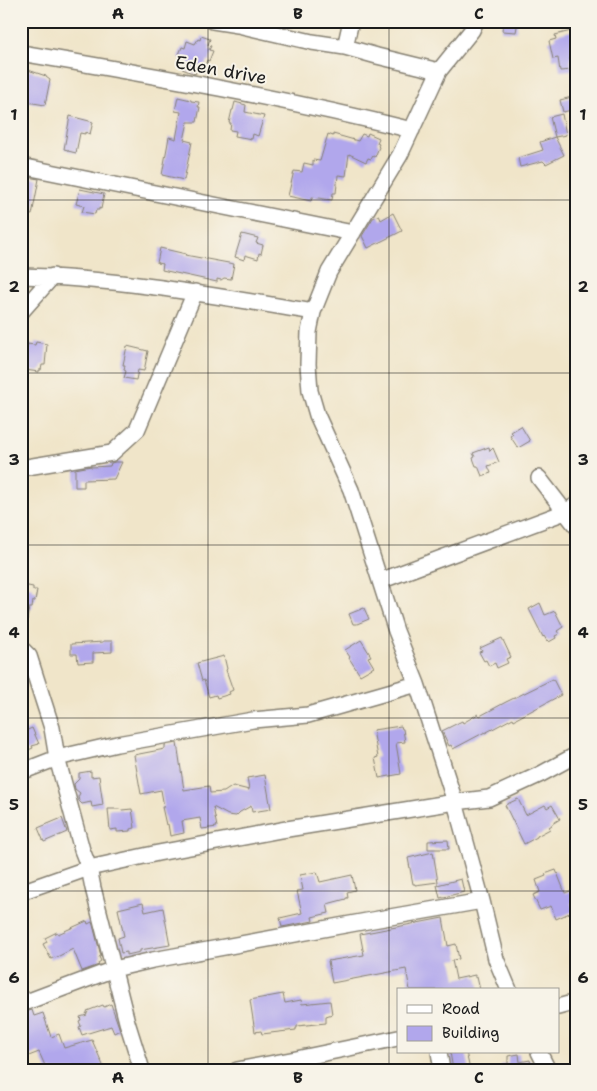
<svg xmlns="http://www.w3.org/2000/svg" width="597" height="1091" font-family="'Shantell Sans',sans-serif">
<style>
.building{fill:#b1a7ec}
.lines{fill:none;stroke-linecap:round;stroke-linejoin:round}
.minor-casing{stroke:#868072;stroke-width:18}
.minor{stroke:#fff;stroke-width:15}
.grid{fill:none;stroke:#1c1c1c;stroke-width:1;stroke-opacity:0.55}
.labels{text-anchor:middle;stroke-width:4;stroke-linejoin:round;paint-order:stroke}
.street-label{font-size:18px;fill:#1c1c1c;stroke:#f7f3e8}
.neatline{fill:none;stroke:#1c1c1c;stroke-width:2}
.grid-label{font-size:16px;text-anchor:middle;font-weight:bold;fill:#1c1c1c}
</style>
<rect width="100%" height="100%" fill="#f7f3e8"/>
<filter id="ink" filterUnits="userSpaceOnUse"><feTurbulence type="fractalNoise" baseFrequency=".02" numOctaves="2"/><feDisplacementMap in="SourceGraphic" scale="10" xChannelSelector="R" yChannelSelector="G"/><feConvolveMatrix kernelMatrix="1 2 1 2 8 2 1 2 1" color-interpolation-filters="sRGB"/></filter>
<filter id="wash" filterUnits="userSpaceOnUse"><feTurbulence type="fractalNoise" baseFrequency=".0096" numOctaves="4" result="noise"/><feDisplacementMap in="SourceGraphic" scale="20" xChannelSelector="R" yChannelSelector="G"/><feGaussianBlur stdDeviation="1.12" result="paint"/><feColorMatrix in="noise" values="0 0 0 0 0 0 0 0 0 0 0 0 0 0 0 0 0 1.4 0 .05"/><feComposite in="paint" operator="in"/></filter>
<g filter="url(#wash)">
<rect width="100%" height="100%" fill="#f0e5c9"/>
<g id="blocks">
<path class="building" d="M503,21H518L516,32L502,31Z
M571,31L576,32V57L570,58L572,70L560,71L558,58L553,59L549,41L556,39L555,35Z
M201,36L210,39L208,45L211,46L209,50L213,51L209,61L207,60L204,68L200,66L198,72H196L195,74L182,69L185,60L178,57L182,47L185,48L187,41L195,44L198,39L200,40Z
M28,70L46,76V77L50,80L45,105L21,101V91L24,92Z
M576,96V109L563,112L560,100Z
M178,97L191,100V101L199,102L198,107H200L197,122H188L184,140L192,142L184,180L162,175L169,137L176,139L181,112L175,111Z
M235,102L246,105L245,112L264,116L258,136L253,134L252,139L235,136L236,131L230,130L231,123H229L232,110H233Z
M562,114L566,135L555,137L564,155L546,164L543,161L520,167L518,158L543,150L540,142L555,137L550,117Z
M70,116L93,122L90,134L85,132V134L80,133L76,153L68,151V150L64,149Z
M368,133L379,138L377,143L379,144L378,146L379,147L375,157L373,156L371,159L368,158L366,162L349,154L346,176L338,175L336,193H333L332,200L312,197L311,201L288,196L294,171L302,172L304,163L313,165V160L320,161L328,134L333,136V134L358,141L362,134L367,136Z
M21,176L39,179L32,215L21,213Z
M80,189L104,194L101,209L99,208V210H96L95,214L82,212L84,206L76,204Z
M393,213L402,231L368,248L362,236L373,218L379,215L381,220Z
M242,234L258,238L256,243L263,245L261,254L259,253L258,259L245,255L244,260L235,257Z
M160,248L186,254L185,255L234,264L231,279L224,278L221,280L217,279V282L162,270L163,264L157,263Z
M36,342L47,344L45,365H42L41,370H39V372L25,370V364H21V346L27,347V344L35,345Z
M127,346L148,351L144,371L138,370L136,380L124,378L126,371L124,370L125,365H123Z
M521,426L530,441L518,448L510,436L513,434L511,432Z
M489,447L490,451L493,448L499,462L488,466L491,473L482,476L478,466H476L473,458L475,457L473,453Z
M115,462H122L114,479L84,480V487H75V469L91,466V467L110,466L111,463Z
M23,585L33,587V590H37L35,601H33L32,608H29L26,626L21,625V589H22Z
M540,603L545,615L555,611L563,627L557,631L559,634L555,636L556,638L549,642L548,640L547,641L544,636L543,637L529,609Z
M364,608L369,619L357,624H353L349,614Z
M502,638L511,657L506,659L508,663L497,668L495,663L489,666L486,660L484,661L479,652L482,651L480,648Z
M361,640L371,656L368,657L374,667L360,675L349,658L350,657L345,650Z
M103,641H112V652L93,653V662L78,663L77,654H71V644L103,642Z
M224,656L227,669L226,670L233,690L229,692L230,694L217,698L216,695L209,697L204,680L202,681L197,663Z
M553,679L561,695L514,720L513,718L485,733V732L453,749L451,745L449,746L442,731L462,721L463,723L478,714L480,716L506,702Z
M401,726L402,729H403L405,742L396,743L401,774L379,778L375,758L378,757L373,730Z
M32,728L39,744L32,746L33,748L21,753V733Z
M177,743L184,790L209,786L210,793L224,792L233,786L249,790L247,778L265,775L271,809L252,812L251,806L240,812L236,816L228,815L213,807L217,827L202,829L200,818L182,821L184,833L170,836L168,824L166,825L162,807H164L161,790L141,794L134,755L165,749V745Z
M91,771V777L99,776L103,805L92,807L91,802L82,804L79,801L78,797L80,793L75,789L74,784L79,779V773Z
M518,799L526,815L545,805L547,808L552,805L560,819L552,824V825L549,827L550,829L537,836V837L524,844L505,805Z
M108,809H119L122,810L132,809L135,828L130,829V831L117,832V829L110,830Z
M62,818L67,832L44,842L38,828Z
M448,840L449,849H428V841Z
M433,852L438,882L415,885V884H413L408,858Z
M556,870L565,893L576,889V901L571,903L574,911L556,919L551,906L540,910L533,895L540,892L536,880L546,876L545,874Z
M317,872L320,882L352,875L355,890L347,892L348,898H346V899L327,904L329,913L312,917L313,921L282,927L280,918L302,913L297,891L303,890L300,875Z
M461,879L464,892L440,898L437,885Z
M143,903L145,912L163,908L170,945L140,950V952L127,955V952L121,953L118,938L124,936L118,909Z
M443,918L448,946L456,944L459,959L452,960L456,979L475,975V978L477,977L480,990H410L406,969L332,983L328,961L364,955L360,934Z
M87,921L88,924L92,922L93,925L101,956L99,957L101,961L98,963L99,965L82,971L73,949L55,958V957L51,959L43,944L47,942L45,938L57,932L58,934Z
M283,994L285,1003L301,1000L302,1004L330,1001L332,1014L326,1016V1023L297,1026V1028H296V1030L262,1034L261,1031L255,1032L250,1000Z
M111,1004L120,1030L114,1033L111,1026L82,1035L79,1027L81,1026L79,1021L81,1020L80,1017L87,1015L86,1013H88L87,1011L103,1005L104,1007Z
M32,1010L34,1016L43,1013L51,1037L59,1034L64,1048L92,1040L105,1070H47L39,1052L21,1059V1013Z
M450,1052H466L470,1070H453Z
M519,1054L520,1062L530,1060L532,1070H501V1065L508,1064V1056Z"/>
</g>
</g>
<g filter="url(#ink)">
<use href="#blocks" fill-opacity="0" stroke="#868072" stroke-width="1"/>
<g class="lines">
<defs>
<path id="minor" d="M213,21L238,25L312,42L345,47L377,56L439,71
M476,21L472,30L439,71L400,155L329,272L313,312L309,332L308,364L310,391L317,415L351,490L396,631L417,684L455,802L482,901
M569,21L576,23
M345,47L351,21
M21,53C152,75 283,98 412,130
M21,166L353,233
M21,276C119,278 216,296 313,312
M21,312L53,276
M21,468L112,453L137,430L195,292
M539,478L576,526
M380,581L565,512L576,505
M21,648L29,656L52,728L57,758L82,850L89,868L93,888L127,1022L142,1070
M21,772L57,758L117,744L253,720L308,715L417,684
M21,892L89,868L158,853L281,830L455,802L489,798L541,774L576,755
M21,1004L114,969L153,960L367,921L482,901L496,959L509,990
M558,1007L576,1002
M439,1052L442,1070
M539,1052L548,1070
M237,1070L296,1059L398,1038"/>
</defs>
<use href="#minor" class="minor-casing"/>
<use href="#minor" class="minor"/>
</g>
</g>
<path class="grid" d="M208,21V1070M389,21V1070M21,200H576M21,373H576M21,545H576M21,718H576M21,891H576"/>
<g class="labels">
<g class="street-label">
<text transform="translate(221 70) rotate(10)" y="6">Eden drive</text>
</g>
</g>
<rect width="597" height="1091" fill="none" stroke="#f7f3e8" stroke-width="55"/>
<rect x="397" y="988" width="162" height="65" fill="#f7f3e8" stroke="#9f9d96"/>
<rect x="407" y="1005" width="25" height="8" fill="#ffffff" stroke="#9f9d96"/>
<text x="442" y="1014" font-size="15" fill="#1c1c1c">Road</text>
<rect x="407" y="1026" width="25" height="15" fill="#b1a7ec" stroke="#9f9d96"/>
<text x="442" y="1038" font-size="15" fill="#1c1c1c">Building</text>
<rect x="28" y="28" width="542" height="1036" class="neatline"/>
<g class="grid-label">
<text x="118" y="19">A</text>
<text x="298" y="19">B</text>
<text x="479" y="19">C</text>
<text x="14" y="120">1</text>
<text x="583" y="120">1</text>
<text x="14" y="292">2</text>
<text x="583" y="292">2</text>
<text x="14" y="465">3</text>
<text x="583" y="465">3</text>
<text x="14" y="638">4</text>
<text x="583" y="638">4</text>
<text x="14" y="810">5</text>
<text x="583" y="810">5</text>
<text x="14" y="983">6</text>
<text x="583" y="983">6</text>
<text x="118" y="1083">A</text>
<text x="298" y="1083">B</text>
<text x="479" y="1083">C</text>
</g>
</svg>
